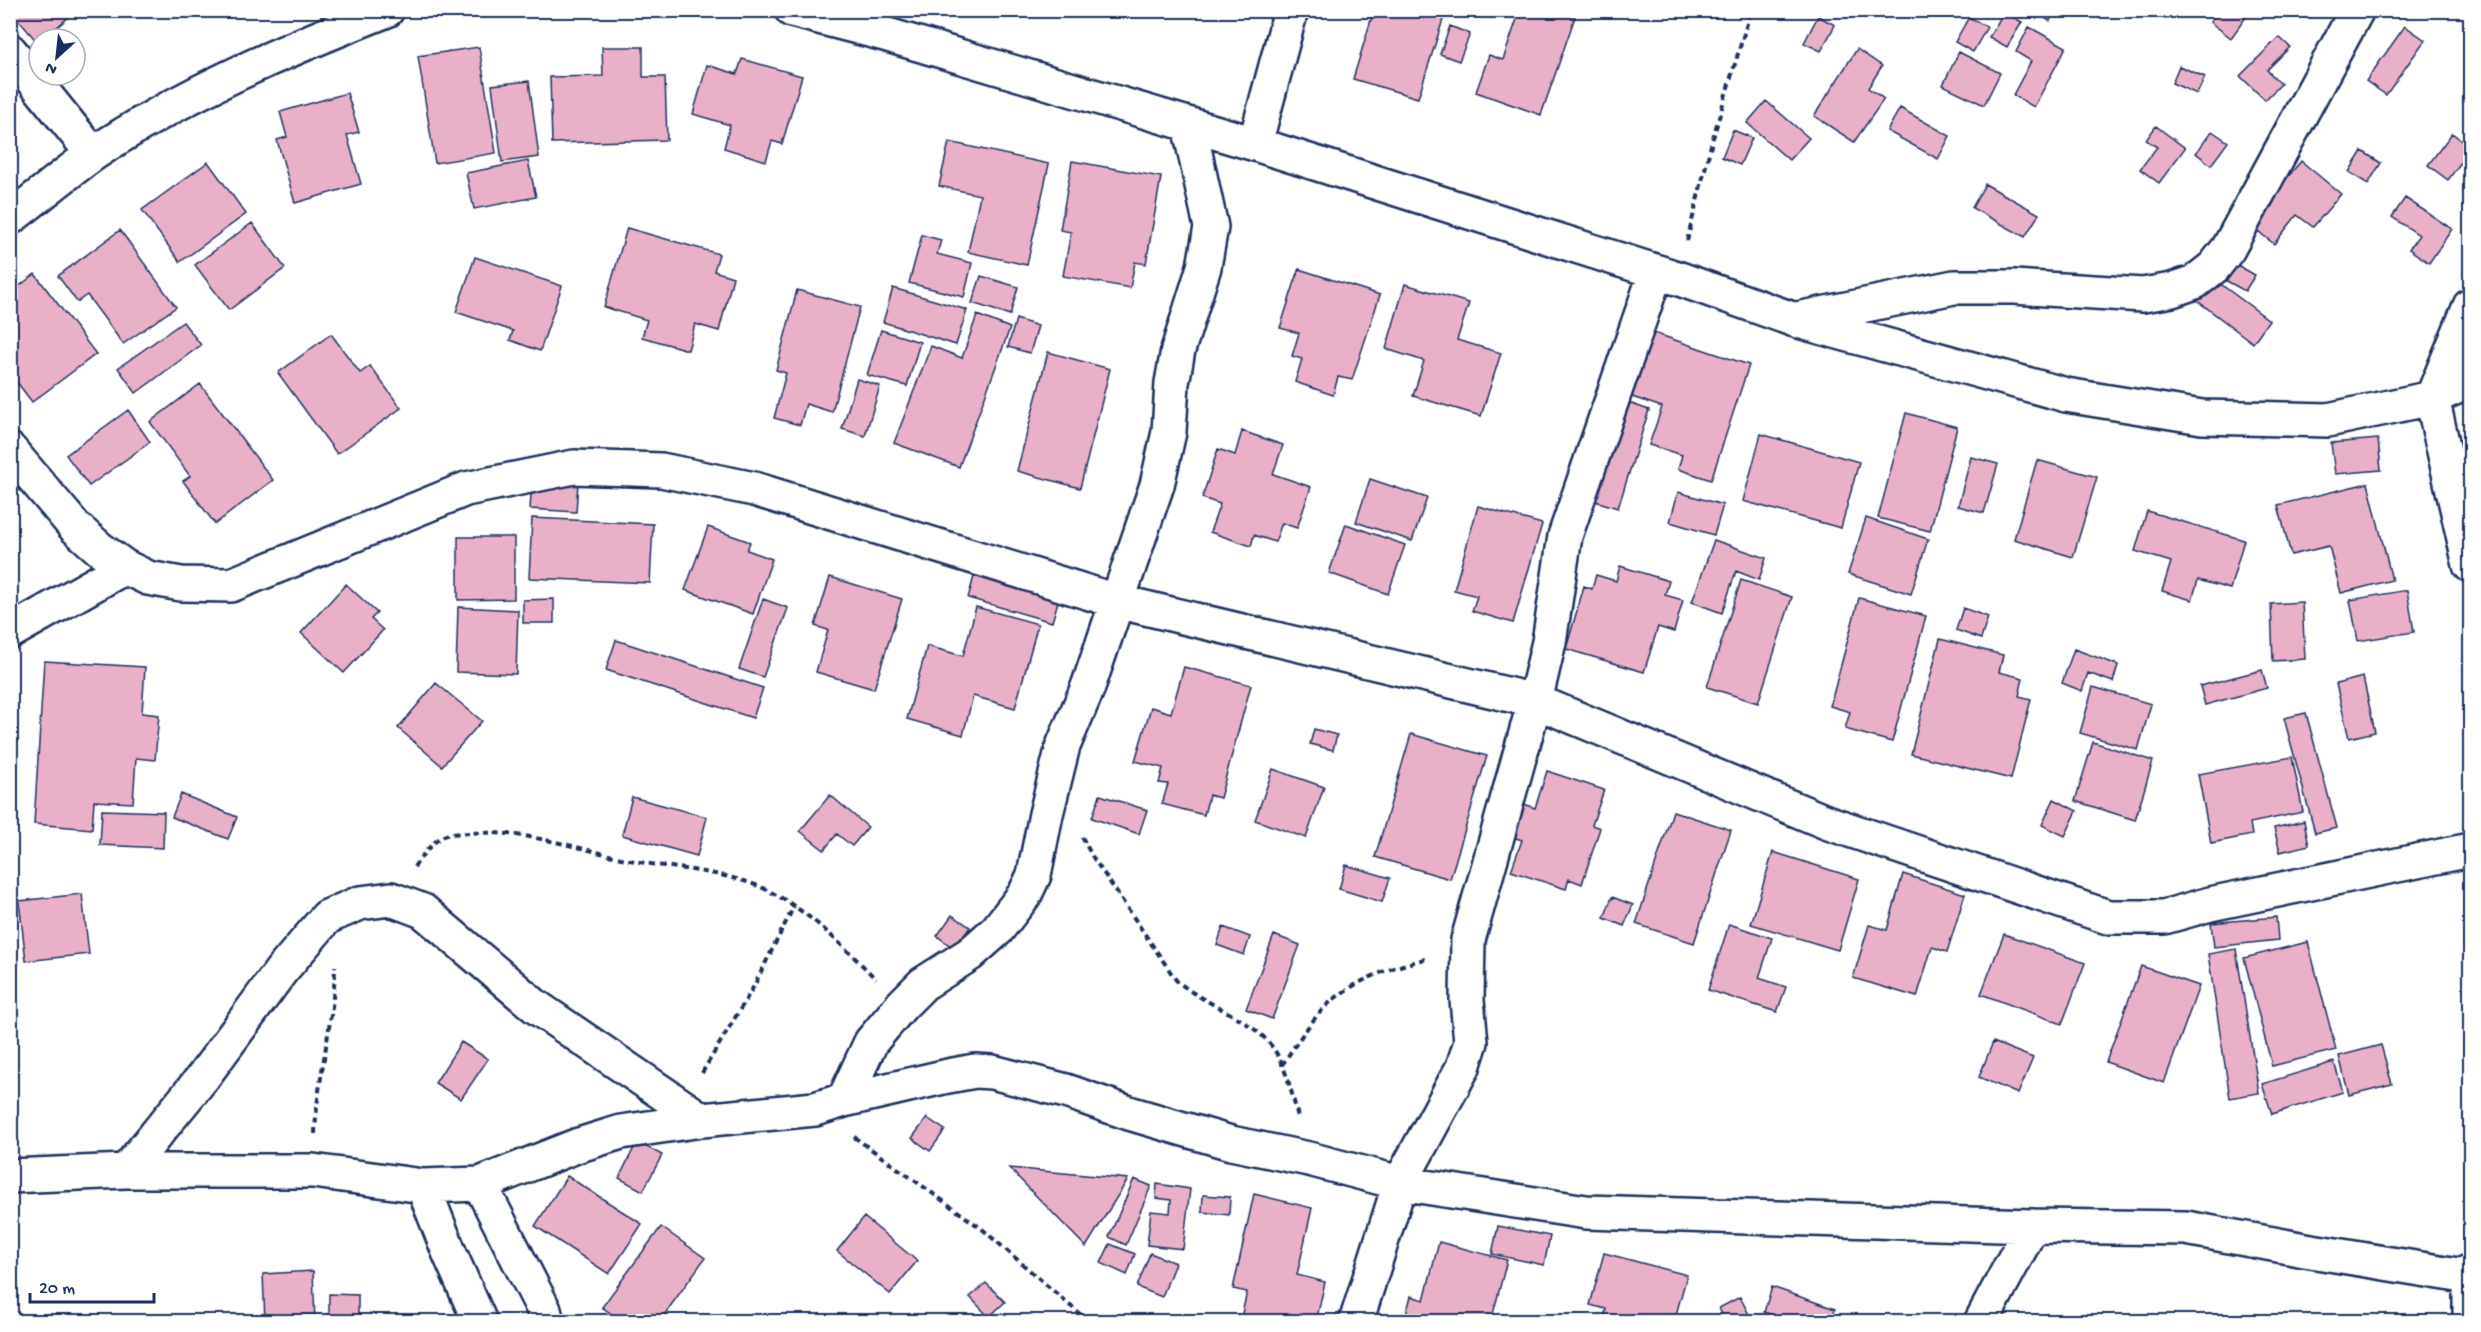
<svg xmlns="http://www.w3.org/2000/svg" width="2481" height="1332" font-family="'Gochi Hand',sans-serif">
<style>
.building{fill:#e9b1c8;stroke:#1b2f5e;stroke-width:1.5}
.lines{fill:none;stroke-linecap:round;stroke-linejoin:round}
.minor-casing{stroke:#1b2f5e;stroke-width:38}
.path{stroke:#1b2f5e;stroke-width:4;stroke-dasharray:6 4.5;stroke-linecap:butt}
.minor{stroke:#fff;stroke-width:33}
</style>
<rect width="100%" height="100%" fill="#fff"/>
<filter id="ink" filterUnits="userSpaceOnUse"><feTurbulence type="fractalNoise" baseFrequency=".0167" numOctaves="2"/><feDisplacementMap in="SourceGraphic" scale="12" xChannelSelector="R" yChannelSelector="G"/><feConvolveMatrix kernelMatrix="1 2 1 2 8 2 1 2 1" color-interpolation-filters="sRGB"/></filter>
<g filter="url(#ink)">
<path class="building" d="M10,10H77L43,39H39L38,43Z
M1374,10H1446L1418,98L1353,79Z
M1520,10H1556L1575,17L1541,115L1476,92L1489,55L1503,60Z
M2030,10H2056L2050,21Z
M2218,10H2237L2246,17L2231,38L2210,22Z
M2004,12L2022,22L2007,47L1989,37Z
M1818,16L1835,25L1821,51L1804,43Z
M1969,17L1987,27L1973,52L1955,42Z
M1450,26L1470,34L1459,61L1440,54Z
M2405,26L2425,40L2386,95L2366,81Z
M2029,27L2066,47L2034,107L2013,95L2031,61L2016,52Z
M2279,37L2290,47L2267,70L2281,84L2265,100L2240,76Z
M479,47L496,153L435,163L418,56Z
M602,47H643V77H665L667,140L552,143L550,77L603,76Z
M1857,49L1882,66L1868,88L1884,99L1854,142L1814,116Z
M1959,52L2000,73L1984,105L1943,85Z
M742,59L802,76L782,144L772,141L766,161L724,148L730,125L693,114L707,65L737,74Z
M2179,66L2205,77L2197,94L2172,83Z
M529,81L539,157L502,162L492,85Z
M347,93L359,132L347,135L361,184L295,203L277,140L287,137L280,112Z
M1766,101L1809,138L1789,160L1747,123Z
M1900,108L1950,136L1938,159L1887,131Z
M2156,126L2185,148L2159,183L2140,169L2157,147L2146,140Z
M1733,130L1752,138L1740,165L1722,157Z
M2212,131L2228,142L2211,165L2196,153Z
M2452,133L2470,147V150L2448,180L2428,165Z
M949,142L1049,164L1027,265L968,252L980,195L939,186Z
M2362,151L2381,163L2368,184L2349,172Z
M528,161L536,197L474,209L466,173Z
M1072,161L1161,177L1146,264L1135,262L1130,288L1063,276L1071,232L1060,230Z
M2301,161L2341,194L2313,227L2297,215L2274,244L2249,224Z
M208,162L246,214L180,262L142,210Z
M1985,184L2039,214L2025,237L1972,208Z
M2405,198L2452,229L2429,263L2409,249L2419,235L2392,217Z
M252,223L285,268L229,310L195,265Z
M627,228L719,254L714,271L733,277L719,331L695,324L688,350L642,337L647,320L604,307Z
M120,230L176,307L123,344L87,295L77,302L58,276Z
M922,235L941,240L937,254L972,263L964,297L909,283Z
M475,257L562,286L540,351L510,340L513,331L456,312Z
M2230,261L2255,275L2245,291L2221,278Z
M1299,269L1380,295L1352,380L1338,377L1333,395L1295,382L1302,359L1292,356L1299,333L1280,328Z
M35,274L96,354L32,402L10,373V293Z
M981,276L1018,287L1010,315L972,303Z
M2211,277L2269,320L2253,343L2195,299Z
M1405,284L1469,303L1457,340L1501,353L1481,416L1413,396L1424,361L1386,349Z
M893,288L967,310L956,345L883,322Z
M797,290L860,307L832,412L806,404L800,425L774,418L786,373L776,370Z
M977,315L1010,328L959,467L894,443L931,346L962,358Z
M1016,319L1038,326L1030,353L1008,347Z
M183,322L201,345L136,393L118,368Z
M881,330L920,342L907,386L867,375Z
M1648,331L1749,365L1711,480L1678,469L1682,455L1649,445L1662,407L1626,395Z
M331,334L360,373L370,366L401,408L337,454L278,373Z
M1048,352L1110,369L1080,488L1017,471Z
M857,379L880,386L865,436L842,429Z
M200,384L273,480L215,524L183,481L190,476L150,422Z
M1623,401L1649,410L1618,508L1592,500Z
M128,410L150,442L89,486L66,455Z
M1906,413L1957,427L1930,531L1878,518Z
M1242,431L1283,445L1273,474L1311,487L1297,528L1282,523L1275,542L1254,535L1251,546L1210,532L1220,504L1202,498L1218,449L1235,455Z
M1761,434L1859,462L1841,528L1743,501Z
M2378,439L2381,470L2335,474L2331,443Z
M1971,457L1998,464L1984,513L1958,506Z
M2037,460L2097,477L2073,557L2014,539Z
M1370,479L1427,498L1412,541L1356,522Z
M532,480L578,482L576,512L530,509Z
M2368,483L2392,580L2341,593L2329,546L2291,555L2278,505Z
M1678,492L1723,505L1714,535L1670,522Z
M1478,506L1542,524L1513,623L1472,611L1477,596L1454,590Z
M2147,511L2244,540L2230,589L2198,580L2192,600L2162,591L2171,562L2135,551Z
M532,518L653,524L650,583L529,578Z
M1866,518L1928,539L1911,594L1848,574Z
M1346,524L1405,545L1388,594L1329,573Z
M708,527L750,542L747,550L772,559L753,614L685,590Z
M458,537H514V599L458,600Z
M1714,540L1766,558L1759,580L1736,571L1722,613L1692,602Z
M1620,566L1669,581L1665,595L1683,600L1674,632L1658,627L1644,672L1566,649L1584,586L1592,589L1596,575L1616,581Z
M975,573L1059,598L1052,622L968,598Z
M830,577L902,599L874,689L816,672L828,630L815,626Z
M1741,580L1792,597L1758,703L1707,687Z
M346,584L377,613L371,619L383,630L344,673L301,633Z
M2407,590L2414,632L2358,641L2350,600Z
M1859,598L1926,616L1892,742L1845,729L1850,712L1830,706Z
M554,599V623H523V600Z
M763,599L788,608L763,677L739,669Z
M2302,602L2305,659L2273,661L2271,604Z
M458,607L518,610L516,674L456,672Z
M976,607L1038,624L1015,708L973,696L963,735L907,719L927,646L963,656Z
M1963,608L1988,617L1981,639L1956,630Z
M1940,639L2003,655L1999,672L2023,678L2019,696L2031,699L2011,779L1911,754Z
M616,640L763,688L753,718L606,670Z
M2074,649L2118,665L2113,682L2088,673L2082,691L2062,683Z
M44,661L145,667L142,713L159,715L155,760L136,758L133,803L94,801L92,829L34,824Z
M1184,667L1251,685L1220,798L1209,795L1204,815L1162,804L1168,784L1159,783L1163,768L1135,761L1151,707L1171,713Z
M2262,670L2267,688L2205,705L2200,686Z
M2363,677L2375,732L2349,738L2336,684Z
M436,683L482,721L442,766L398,728Z
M2093,687L2151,704L2138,750L2080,733Z
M2306,713L2337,828L2315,833L2284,718Z
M1314,729L1337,735L1333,750L1310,744Z
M1411,734L1487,756L1450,879L1375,857Z
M2093,742L2153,761L2135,820L2075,801Z
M2292,757L2303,812L2250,823L2252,835L2211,843L2198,774Z
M1273,769L1324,787L1306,838L1255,820Z
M1547,771L1604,790L1592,825L1600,828L1582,884L1569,879L1566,889L1511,871L1522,840L1504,834L1516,801L1535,808Z
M181,794L237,817L228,839L172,817Z
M830,795L868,827L852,846L837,834L824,850L800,831Z
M1100,795L1147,810L1139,834L1092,818Z
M632,797L707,817L697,856L622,835Z
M2054,799L2077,811L2065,836L2042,825Z
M102,810L164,812L163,848L100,845Z
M1673,811L1731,830L1694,943L1636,924Z
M2304,821L2309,845L2280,852L2274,828Z
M1773,852L1859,879L1838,950L1751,924Z
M1346,865L1390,878L1382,902L1339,889Z
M1903,874L1965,894L1947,952L1932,947L1917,997L1853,978L1869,925L1887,930Z
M82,894L89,954L26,961L19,901Z
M1612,897L1633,905L1624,926L1604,918Z
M952,915L970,927L955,949L937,936Z
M2276,917L2278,940L2214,947L2211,923Z
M1729,924L1772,938L1759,978L1786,987L1777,1012L1708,990Z
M1223,927L1250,937L1244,955L1217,945Z
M2004,934L2085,963L2062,1024L1981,994Z
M1274,935L1300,945L1272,1019L1246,1009Z
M2308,942L2336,1050L2272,1066L2244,958Z
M2236,949L2259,1093L2230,1098L2208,954Z
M2141,966L2199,986L2164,1083L2106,1062Z
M461,1042L488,1059L461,1099L435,1083Z
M1993,1042L2033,1058L2018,1094L1979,1077Z
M2381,1045L2392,1084L2349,1095L2339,1056Z
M2334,1062L2343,1092L2272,1114L2262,1084Z
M927,1118L945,1130L930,1151L912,1138Z
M637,1142L662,1155L643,1191L619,1178Z
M1009,1168L1128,1179L1086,1247Z
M567,1176L642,1224L609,1274L535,1226Z
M1134,1179L1151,1186L1126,1245L1109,1237Z
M1157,1184L1190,1189L1183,1249L1147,1245L1151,1211L1170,1213L1171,1200L1156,1198Z
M1254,1194L1312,1208L1297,1275L1325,1282L1316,1322H1240L1247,1292L1233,1289Z
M1203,1195L1230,1197L1229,1215L1202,1212Z
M864,1217L917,1261L890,1294L837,1251Z
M1498,1226L1550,1236L1544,1265L1492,1254Z
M661,1227L705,1258L659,1322H623L602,1307Z
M1439,1242L1507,1260L1491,1322H1404L1411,1296L1424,1300Z
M1110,1244L1135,1254L1127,1275L1101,1263Z
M1150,1253L1175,1263L1162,1297L1137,1287Z
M1604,1253L1687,1275L1674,1322H1603L1606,1309L1590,1305Z
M313,1271L315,1322H265L263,1274Z
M986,1283L1005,1302L989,1317L970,1297Z
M1772,1287L1835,1309L1831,1322H1791L1764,1312Z
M329,1294L358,1295V1322H329Z
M1740,1297L1753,1322H1726L1719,1308Z"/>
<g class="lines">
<defs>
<path id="minor" d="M792,10L881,33L1255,144L1677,278L1795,320L2066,395L2202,417L2328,420L2432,398L2470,381
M10,51L93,154
M1255,144L1291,10
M10,218C38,197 65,174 93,154C184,93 286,50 387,10
M2470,306L2432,398L2470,565
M1797,319L1954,287H2014L2143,295L2172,290L2195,282L2214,267L2228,249L2357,10
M10,450L75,527L100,549L125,567L148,578L181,584L231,585L466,489L574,467L661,470L754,489L1116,601L1535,701L1826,822L2108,917H2164L2210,904L2470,850
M10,632L125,567
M844,1100L871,1042L902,1005L923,984L970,954L997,930L1025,894L1034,875L1046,814L1063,746L1088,687L1157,485L1169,432L1172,383L1178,350L1204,267L1211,227L1189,125
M126,1171L203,1077L281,971L327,917L360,903L391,899L423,911L535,1006L702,1120
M10,1176L126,1171H313L423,1186L480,1184L576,1146L621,1132L702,1120L815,1109L844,1100L948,1076L975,1071L992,1072L1066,1091L1129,1113L1231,1143L1309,1159L1400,1183L1586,1212L2032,1226L2186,1228L2305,1250L2470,1277
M480,1184L544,1310L547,1322
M423,1186L449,1252L480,1322
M2470,1271V1313
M1356,1322L1400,1183L1463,1067L1471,1042L1467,1000L1468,940L1535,701L1549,642L1565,536L1656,272
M1981,1322L2032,1226"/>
</defs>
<use href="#minor" class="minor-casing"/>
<path class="path" d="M1687,241L1712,141L1751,10
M1082,837L1092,856L1176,980C1205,1006 1250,1016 1273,1048C1287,1068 1292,1095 1298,1117
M414,867C422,856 433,840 446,835C452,833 462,834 469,833C525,830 576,848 630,860C675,870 725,870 767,890C809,911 843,946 876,979
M1282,1065C1297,1043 1313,1016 1334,999C1362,977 1396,966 1429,958
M702,1073L754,986L794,906
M315,1134C317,1078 334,1023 335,966
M854,1137L981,1228L1089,1322"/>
<use href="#minor" class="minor"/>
</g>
</g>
<rect width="2481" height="1332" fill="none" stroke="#fff" stroke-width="36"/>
<rect x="18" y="18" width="2445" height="1296" fill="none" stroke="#1b2f5e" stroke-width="2" filter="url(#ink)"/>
<g transform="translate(57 57) rotate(207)"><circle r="28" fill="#ffffff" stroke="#a4acbf" stroke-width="1.5"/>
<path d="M0-4.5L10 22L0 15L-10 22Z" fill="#1b2f5e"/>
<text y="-9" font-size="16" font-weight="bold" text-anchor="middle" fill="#1b2f5e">N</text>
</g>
<path d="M30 1293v9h124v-9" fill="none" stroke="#1b2f5e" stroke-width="3"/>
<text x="39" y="1293" font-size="18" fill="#1b2f5e" stroke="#ffffff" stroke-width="4.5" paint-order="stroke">20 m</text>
</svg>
